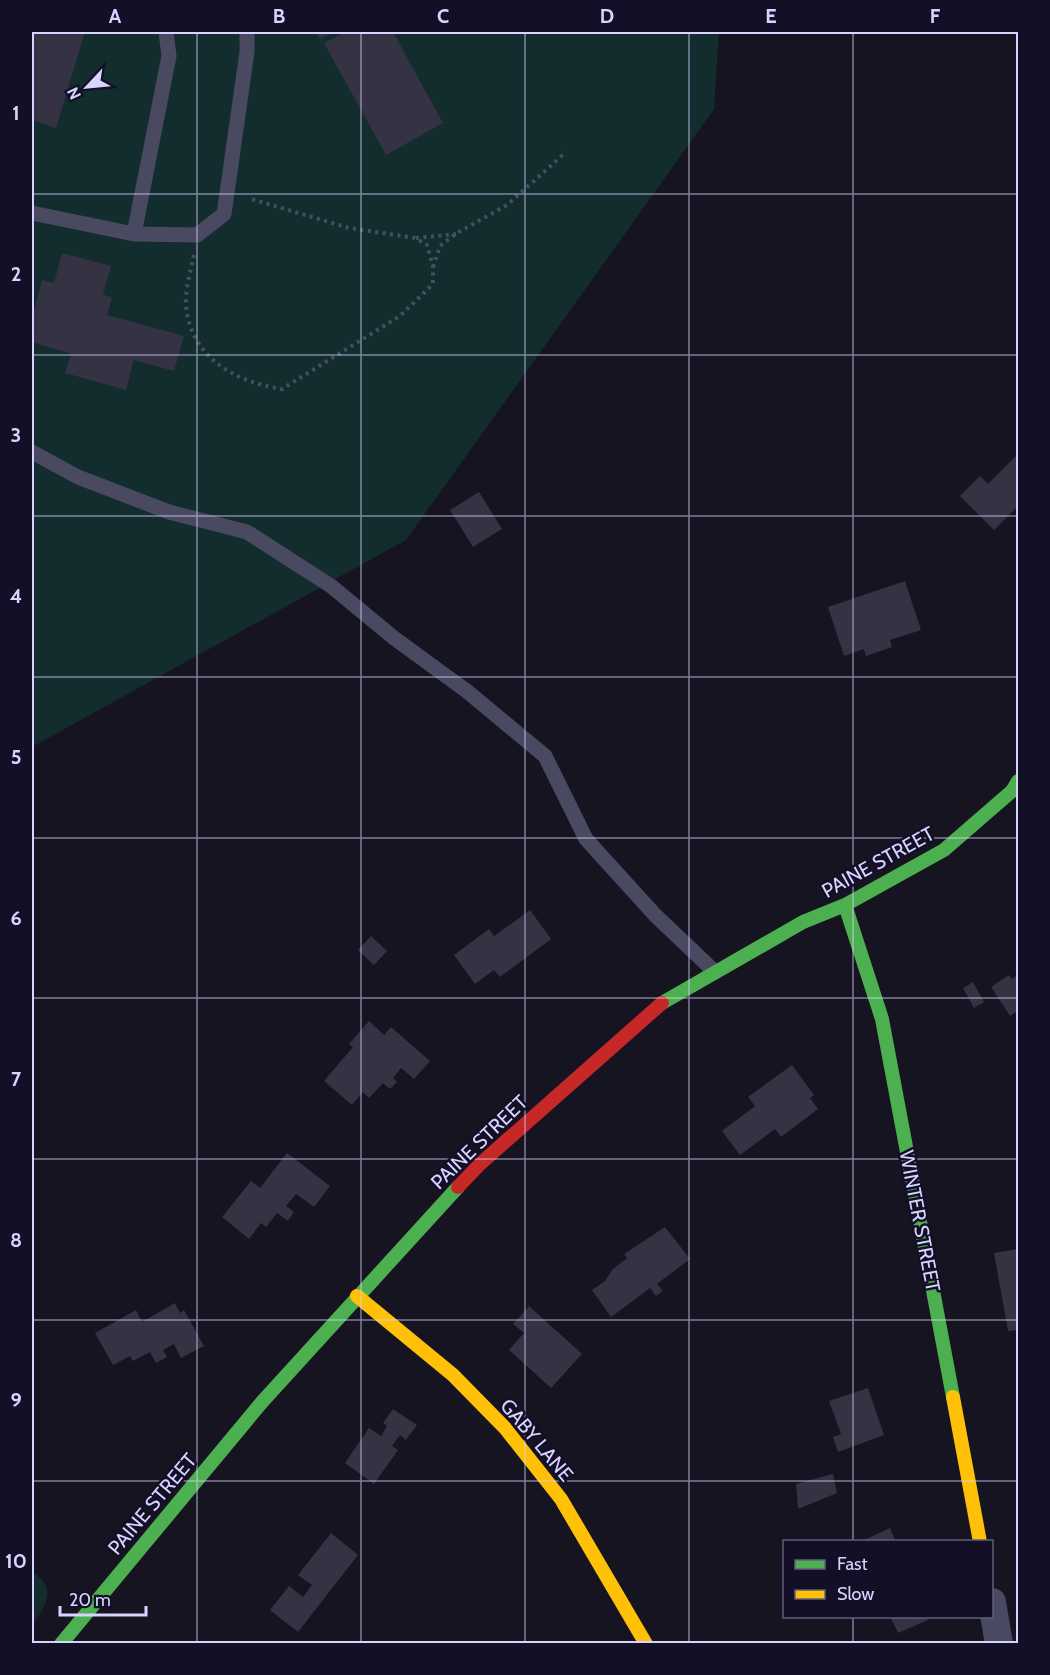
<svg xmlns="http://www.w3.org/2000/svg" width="1050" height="1675" font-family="Cabin,sans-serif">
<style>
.green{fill:#132c2d}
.building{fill:#343243}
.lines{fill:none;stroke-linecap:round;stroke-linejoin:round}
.path{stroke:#44505f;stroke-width:4;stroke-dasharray:3 4.5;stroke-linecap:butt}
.lane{stroke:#4a4962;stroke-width:15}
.street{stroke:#4a4962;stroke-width:28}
.fast{stroke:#4caf50;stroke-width:14}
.slow{stroke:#ffc107;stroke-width:14}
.jam{stroke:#c62828;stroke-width:14}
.grid{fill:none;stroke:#d9d4ff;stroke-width:1.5;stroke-opacity:0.55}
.labels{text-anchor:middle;stroke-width:5;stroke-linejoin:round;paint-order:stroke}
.street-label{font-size:20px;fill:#d9d4ff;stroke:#130f26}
.neatline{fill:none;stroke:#d9d4ff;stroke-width:2}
.grid-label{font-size:20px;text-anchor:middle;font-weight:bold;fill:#d9d4ff}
</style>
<rect width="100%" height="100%" fill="#161421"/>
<path class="green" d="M32,32H719L714,109L406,540L32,747Z
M32,1572C60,1590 44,1605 32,1627Z"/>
<path class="building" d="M32,32H85L56,128L32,120Z
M315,32H332L320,39Z
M345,32H393L443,123L386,155L324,43Z
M62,253L111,266L103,295L112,297L107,315L184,336L174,371L134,360L126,390L65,373L71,354L32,342V319L42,280L54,283Z
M1018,454V506L994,530L960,496L980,476L988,484Z
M479,492L502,529L473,547L450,510Z
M905,581L921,630L890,640L892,647L866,656L864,649L844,656L828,607Z
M530,910L551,939L500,977L494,970L475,984L454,955L489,929L494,936Z
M371,936L387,951L374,965L358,950Z
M1009,975L1012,979L1018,975V1011L1010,1016L991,987Z
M973,982L984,1002L974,1008L963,988Z
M369,1021L384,1035L391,1027L430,1061L414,1079L401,1068L393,1078L397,1082L390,1089L383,1083L369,1098L363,1092L352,1105L324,1081L353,1047L349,1044Z
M792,1065L814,1095L810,1098L818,1109L781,1137L775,1129L740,1155L722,1131L755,1106L748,1097Z
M287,1153L330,1186L314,1207L296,1194L286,1206L294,1212L288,1221L277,1213L266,1227L261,1223L249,1239L222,1217L251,1181L260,1188Z
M665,1227L690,1259L657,1284L663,1291L656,1296L650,1288L611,1317L592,1290L605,1281L613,1269L627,1258L624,1254Z
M1018,1249V1330L1008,1331L994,1253Z
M175,1303L180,1313L184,1310L204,1346L181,1358L174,1344L163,1350L167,1357L156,1363L150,1352L133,1361L130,1356L113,1365L95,1333L136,1310L142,1322Z
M529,1306L582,1354L551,1388L509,1350L524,1333L513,1324Z
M868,1388L884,1435L838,1452L833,1437L841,1434L829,1401Z
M393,1409L417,1425L406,1440L400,1435L392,1446L398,1450L374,1484L345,1463L369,1428L381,1436L387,1426L383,1423Z
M833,1474L837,1493L798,1509L796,1484Z
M890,1528L896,1542H860Z
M331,1533L358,1555L298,1632L270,1610L289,1586L303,1597L312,1585L298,1575Z
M890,1616H927L928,1620L898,1633Z"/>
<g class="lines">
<path class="path" d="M416,238L456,234
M194,255C191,270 185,289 186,305C190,357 235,382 282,389L400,316L433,284V267L427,245L415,238L349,228L248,198
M433,267L440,246L457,233L507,205L566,152"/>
<path class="lane" d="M32,213L134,234L197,235L224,214L247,52V32
M134,234L169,56L166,32
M32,452L78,477L169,512L247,532L331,586L394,638L468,692L545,756L586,839L655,915L715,972"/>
<path class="street" d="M992,1602L999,1644"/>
<path class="fast" d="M845,905L882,1019L953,1397
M662,1003L803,922L845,905L944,850L1012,791L1018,781
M61,1644L262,1402L458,1187"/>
<path class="slow" d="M357,1296L453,1375L505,1428L561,1499L646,1644
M953,1397L980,1542"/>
<path class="jam" d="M458,1187L480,1164L662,1003"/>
</g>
<path class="grid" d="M197,32V1644M361,32V1644M525,32V1644M689,32V1644M853,32V1542M32,194H1018M32,355H1018M32,516H1018M32,677H1018M32,838H1018M32,998H1018M32,1159H1018M32,1320H1018M32,1481H1018M853,1616V1644"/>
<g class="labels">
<g class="street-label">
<text transform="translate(878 862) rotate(-29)" y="7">PAINE STREET</text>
<text transform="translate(479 1142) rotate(-44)" y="7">PAINE STREET</text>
<text transform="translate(920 1221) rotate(79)" y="7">WINTER STREET</text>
<text transform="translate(537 1440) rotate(50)" y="7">GABY LANE</text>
<text transform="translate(152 1504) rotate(-50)" y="7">PAINE STREET</text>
</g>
</g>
<rect width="1050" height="1675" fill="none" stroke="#130f26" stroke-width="66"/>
<rect x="783" y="1540" width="210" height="78" fill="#130f26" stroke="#625e7d" stroke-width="1.5"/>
<rect x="795" y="1560" width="30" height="9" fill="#4caf50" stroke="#625e7d" stroke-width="1.5"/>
<text x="837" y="1570" font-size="18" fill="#d9d4ff">Fast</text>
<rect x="795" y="1590" width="30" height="9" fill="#ffc107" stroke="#625e7d" stroke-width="1.5"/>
<text x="837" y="1600" font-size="18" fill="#d9d4ff">Slow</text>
<g transform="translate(87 87) rotate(244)" stroke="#130f26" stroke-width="4.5" paint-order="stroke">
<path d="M0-4.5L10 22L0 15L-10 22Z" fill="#d9d4ff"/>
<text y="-9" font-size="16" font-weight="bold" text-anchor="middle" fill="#d9d4ff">N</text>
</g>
<path d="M60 1606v9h86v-9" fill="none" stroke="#d9d4ff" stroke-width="3"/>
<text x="69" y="1606" font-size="18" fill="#d9d4ff" stroke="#130f26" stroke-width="4.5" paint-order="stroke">20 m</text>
<rect x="33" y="33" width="984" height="1609" class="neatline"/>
<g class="grid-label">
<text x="115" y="23">A</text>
<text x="279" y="23">B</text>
<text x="443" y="23">C</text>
<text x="607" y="23">D</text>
<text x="771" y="23">E</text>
<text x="935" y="23">F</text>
<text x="16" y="120">1</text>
<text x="16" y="281">2</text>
<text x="16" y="442">3</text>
<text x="16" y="603">4</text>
<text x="16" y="764">5</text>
<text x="16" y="925">6</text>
<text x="16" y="1086">7</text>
<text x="16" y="1247">8</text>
<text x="16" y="1407">9</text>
<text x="16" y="1568">10</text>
</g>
</svg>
